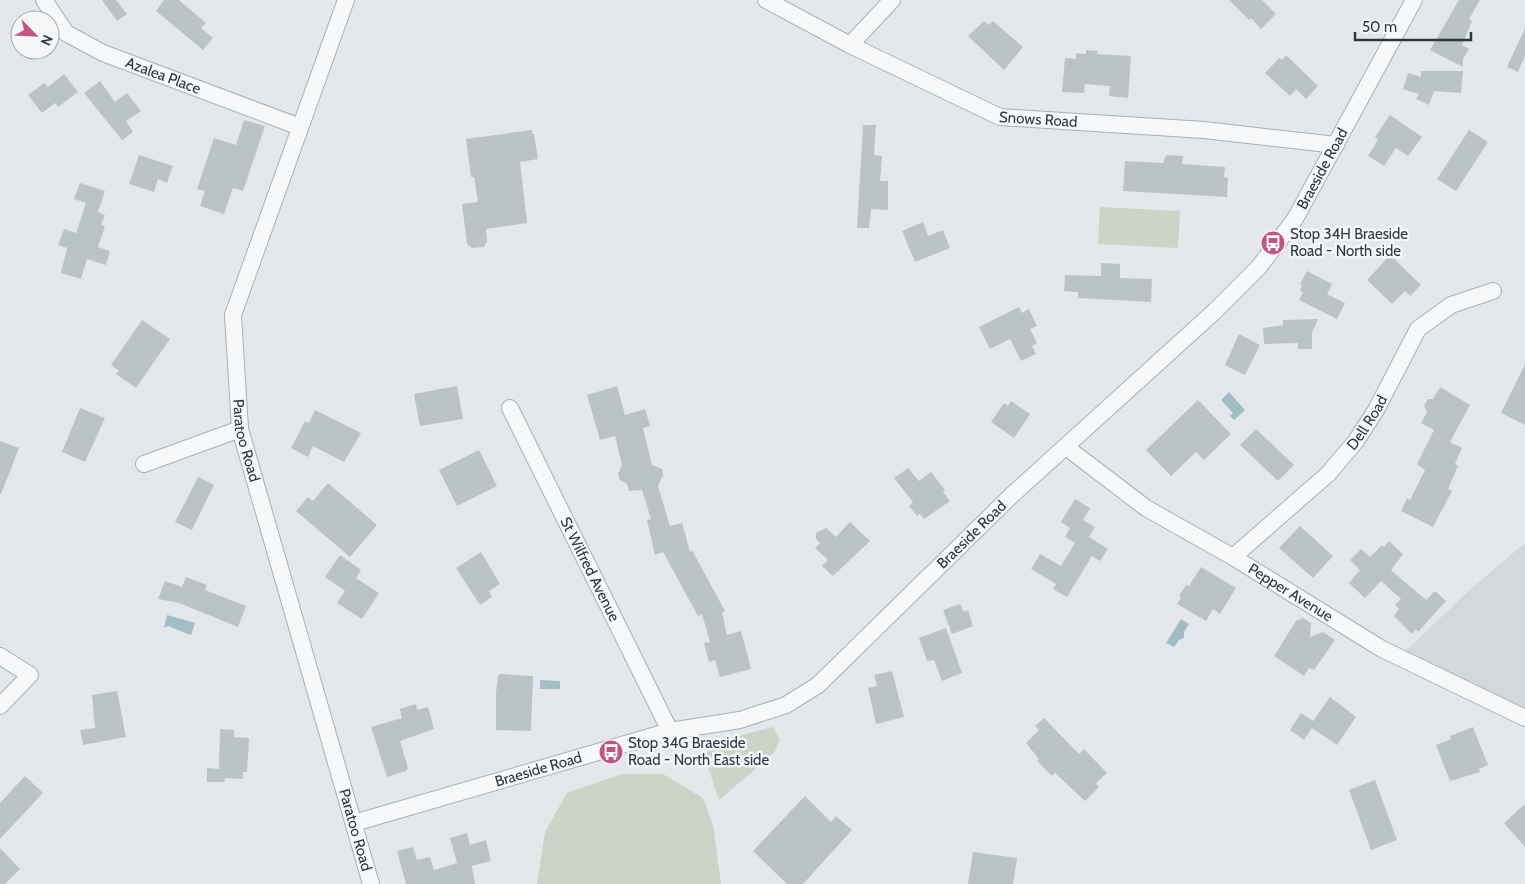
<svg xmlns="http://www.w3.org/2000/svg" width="1525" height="884" font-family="Cabin,sans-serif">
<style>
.built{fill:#d2d8dc}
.green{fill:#cdd3c6}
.water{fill:#a3bdc6}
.building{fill:#bcc3c7}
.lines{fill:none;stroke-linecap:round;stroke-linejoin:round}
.street-casing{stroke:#a9b0b4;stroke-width:18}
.street{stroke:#f6f8f9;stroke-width:16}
.labels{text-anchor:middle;stroke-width:5;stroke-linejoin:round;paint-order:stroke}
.street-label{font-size:15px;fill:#2d3941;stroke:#f4f6f8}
.poi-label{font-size:15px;fill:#2d3941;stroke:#f4f6f8;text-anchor:start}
</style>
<rect width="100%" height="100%" fill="#e4e8ea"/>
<path class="built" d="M1525,543V718L1399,657L1473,587Z"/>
<path class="green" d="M1100,207L1180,211L1178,248L1098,244Z
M773,727L780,740L774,753L719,800L704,755L719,741Z
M622,774H663L703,798L713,825L721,884H537L545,832L567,793Z"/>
<path class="water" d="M1229,392L1245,410L1234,420L1230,416L1233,413L1221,400Z
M167,615L195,623L191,635L168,626L164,628Z
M1181,619L1189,624L1184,632V638L1179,640L1174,647L1166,643Z
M540,680L560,681V689H540Z"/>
<path class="building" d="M102,0H116L127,14L117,21Z
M164,0H179L206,23L201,28L213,38L203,50L156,11Z
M1229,0H1262L1276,14L1261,29L1251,18L1249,20Z
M1459,0H1480L1469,19L1472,21L1462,45L1469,49L1463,59V67L1430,50Z
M984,21L989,25L993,21L1023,47L1004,70L968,36Z
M1525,28V56L1518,72L1507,67Z
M1086,50L1098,51L1097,54L1131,56L1128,98L1109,96L1110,86L1085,84L1084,93L1062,92L1065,58L1076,59V53L1086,54Z
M1286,55L1318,86L1306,99L1296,89L1290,96L1265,73L1279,58L1282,60Z
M1421,71H1463L1461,93L1434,91L1429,105L1416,99L1419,94L1403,89L1408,73L1421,77Z
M64,74L78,92L58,107L55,103L42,113L28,95L44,83L48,87Z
M100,81L115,102L127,93L141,111L126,121L133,132L122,140L84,93Z
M1390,115L1422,137L1408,156L1396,148L1384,166L1368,156L1378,140L1375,137Z
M244,120L265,126L243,191L233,188L224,214L200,206L205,191L197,189L214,138L236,145Z
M863,125H876L874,155L882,156L880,181H888V210L871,209L869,228H857Z
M532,130V134H534L538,159L520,162L527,223L486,229L487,241L484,247L472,248L467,244L462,204L478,202L474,177H471L466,139Z
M1469,130L1488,142L1456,191L1437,179Z
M139,155L173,166L167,183L158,179L154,192L129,184Z
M1166,155L1183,156L1182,164L1225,167L1224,177L1228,178L1227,197L1123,191L1125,161L1163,163Z
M80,183L105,191L98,212L105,215L101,225L105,226L98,247L110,251L106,265L87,259L81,279L61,273L67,248L58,245L64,229L76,233L86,203L74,199Z
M923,222L928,236L943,230L950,248L915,262L902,231Z
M1390,255L1421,285L1410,296L1405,291L1392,304L1367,280Z
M1101,263L1120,264V278L1152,279L1151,302L1078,298V292L1064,291L1065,275L1101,276Z
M1307,271L1332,284L1327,294L1345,303L1337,319L1299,300L1303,292L1300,291L1302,285L1300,284Z
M1019,307L1022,313L1029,309L1037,326L1030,329L1037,343L1032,346L1036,354L1021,361L1010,339L990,349L979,327Z
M1318,319L1312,333V349H1298V343L1264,344L1263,328L1283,325V320Z
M142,320L170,339L136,388L116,374L119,371L111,365Z
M1239,334L1260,345L1245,375L1225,365Z
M1525,364V425L1501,413Z
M457,386L463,419L420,426L414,394Z
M617,386L625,415L645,409L650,426L643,428L652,465L662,469L663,475L658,486L670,526L682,523L690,552L692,550L725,611L722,613L727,635L741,631L751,669L720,677L715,660L709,662L704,643L710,642L702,614L698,616L663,552L655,555L647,520L651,519L642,490L629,491L627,484L620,480L618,474L622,465L615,436L600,440L587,395Z
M1440,387L1470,405L1450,442L1462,448L1455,464L1458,466L1448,489L1452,491L1433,527L1401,511L1407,498L1410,500L1425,470L1417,464L1434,430L1421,423L1427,412L1424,406L1428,399H1433Z
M1198,400L1231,434L1204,460L1196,452L1171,476L1146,450Z
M1011,401L1030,414L1014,438L991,422L1004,403L1008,406Z
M80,408L105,418L85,462L62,452Z
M315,410L361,433L344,462L313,446L308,457L291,448L305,421L309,423Z
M1256,429L1294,465L1278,481L1240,445Z
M0,441L19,448L1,494H0Z
M479,450L497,486L457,506L439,470Z
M908,468L919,481L931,472L945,490L943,492L950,501L924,519L920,514L917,516L909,506L913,502L894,478Z
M198,477L214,485L192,530L175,522Z
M328,483L377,525L350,557L296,511L308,497L313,501Z
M1075,499L1090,508L1083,520L1095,527L1089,537L1108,549L1100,561L1092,556L1067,597L1053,589L1056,584L1031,569L1040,554L1061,566L1075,543L1065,537L1070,528L1061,522Z
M850,522L870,541L833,576L822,566L828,560L815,548L820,543L816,539V533L826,528L836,537Z
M1300,526L1333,556L1313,578L1279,548Z
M1389,541L1403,554L1391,570L1426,600L1435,591L1446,601L1418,632L1416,629L1412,634L1394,616L1399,609L1395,605L1401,599L1381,581L1365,598L1349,583L1360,570L1350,560L1361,549L1370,557L1382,545L1384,547Z
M481,552L500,584L489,591L492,597L480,605L456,568Z
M340,555L361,570L356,578L379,593L362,619L337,603L345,591L325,577Z
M1201,567L1236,588L1220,614L1213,609L1206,621L1177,604L1181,598L1179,596L1186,585L1189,586Z
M186,577L207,585L205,590L246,606L238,627L179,603L158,599L165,581L182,587Z
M960,604L964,612L968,610L973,626L952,634L943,610Z
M1303,618L1311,623L1310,637L1323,632L1335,640L1314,670L1309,668L1304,676L1274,656L1296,621Z
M946,628L962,673L942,681L934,660L927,661L919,638Z
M892,671L904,717L876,724L868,688L877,686L874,675Z
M502,674L533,676L531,731L496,730V693L498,675Z
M117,691L126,737L83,745L80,730L95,728L92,695Z
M1330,697L1356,717L1337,745L1312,728L1304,740L1290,730L1301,713L1313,721Z
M416,704L417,710L428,707L434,729L400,741L408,768L406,771L387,777L371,727L402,718L400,709Z
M1044,718L1079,754L1084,749L1107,773L1096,783L1099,787L1085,801L1055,773L1052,776L1037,761L1039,759L1026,743L1039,730L1035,726Z
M1473,727L1488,765L1479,769L1480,772L1450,781L1436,745L1451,739L1450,736Z
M220,729L234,730V737L249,738L247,772H243V779L225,778L224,782H207V768L219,769Z
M25,776L43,793L0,839V803Z
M1375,780L1397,840L1371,850L1349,790Z
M805,796L831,822L836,816L852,830L803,884H787L753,851Z
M1525,804V847L1504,823Z
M467,833L470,845L486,840L491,861L472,866L475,884H406L397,851L413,847L417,860L430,857L434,870L457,863L450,838Z
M0,848L20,869L5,884H0Z
M973,852L1017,858L1013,884H968Z"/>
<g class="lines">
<defs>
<g id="street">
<path id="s1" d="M44,0L66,33L103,53L300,127"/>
<path id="s2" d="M346,0L233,315L240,429L371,884"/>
<path id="s3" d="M766,0L850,45L1000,117L1204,130L1336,145"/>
<path d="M850,45L892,0"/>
<path id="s4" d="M510,408L670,731"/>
<path id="s5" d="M1066,447L1146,508L1233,557L1382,649L1525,718"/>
<path d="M144,464L240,429"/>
<path id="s6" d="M1233,557L1328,474L1356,441L1376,410L1418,329L1451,305L1493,291"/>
<path d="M0,656L30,675L0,706"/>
<path id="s7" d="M354,823L670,731L740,720L786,705L818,685L1012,495L1215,311L1259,267L1295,219L1414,0"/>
</g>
</defs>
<use href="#street" class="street-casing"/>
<use href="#street" class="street"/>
</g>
<defs>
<symbol id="bus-disc" viewBox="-11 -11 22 22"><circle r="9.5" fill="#c15781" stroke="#f4f6f8"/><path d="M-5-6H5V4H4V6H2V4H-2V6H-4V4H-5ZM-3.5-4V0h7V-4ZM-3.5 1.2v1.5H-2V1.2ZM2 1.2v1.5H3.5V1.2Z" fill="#fff"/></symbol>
</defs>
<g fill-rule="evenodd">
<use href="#bus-disc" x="1259" y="229" width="28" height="28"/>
<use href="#bus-disc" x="597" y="738" width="28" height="28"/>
</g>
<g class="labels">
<g class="street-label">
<text dy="5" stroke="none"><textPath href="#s1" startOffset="146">Azalea Place</textPath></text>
<text dy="5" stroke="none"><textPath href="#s3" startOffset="300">Snows Road</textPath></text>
<text dy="5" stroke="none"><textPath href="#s7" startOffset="1211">Braeside Road</textPath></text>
<text dy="5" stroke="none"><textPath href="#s6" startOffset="191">Dell Road</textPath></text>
<text dy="5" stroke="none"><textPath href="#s2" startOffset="461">Paratoo Road</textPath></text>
<text dy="5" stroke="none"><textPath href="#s7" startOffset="701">Braeside Road</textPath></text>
<text dy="5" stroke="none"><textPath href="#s4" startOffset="180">St Wilfred Avenue</textPath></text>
<text dy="5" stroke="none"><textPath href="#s5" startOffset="268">Pepper Avenue</textPath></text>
<text dy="5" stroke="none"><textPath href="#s7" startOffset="192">Braeside Road</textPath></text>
<text dy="5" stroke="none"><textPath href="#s2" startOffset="866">Paratoo Road</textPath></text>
</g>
<g class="poi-label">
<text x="1290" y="239">Stop 34H Braeside<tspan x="1290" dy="17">Road - North side</tspan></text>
<text x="628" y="748">Stop 34G Braeside<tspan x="628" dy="17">Road - North East side</tspan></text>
</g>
</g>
<g transform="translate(35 35) rotate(114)"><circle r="24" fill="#f4f6f8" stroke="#a4aaaf"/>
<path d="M0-4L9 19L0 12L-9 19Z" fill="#c15781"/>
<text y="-8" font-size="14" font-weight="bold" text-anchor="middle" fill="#2d3941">N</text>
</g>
<path d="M1355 32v8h116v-8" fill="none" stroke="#2d3941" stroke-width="2.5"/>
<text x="1362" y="32" font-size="15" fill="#2d3941" stroke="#f4f6f8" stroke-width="4" paint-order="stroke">50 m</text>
</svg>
